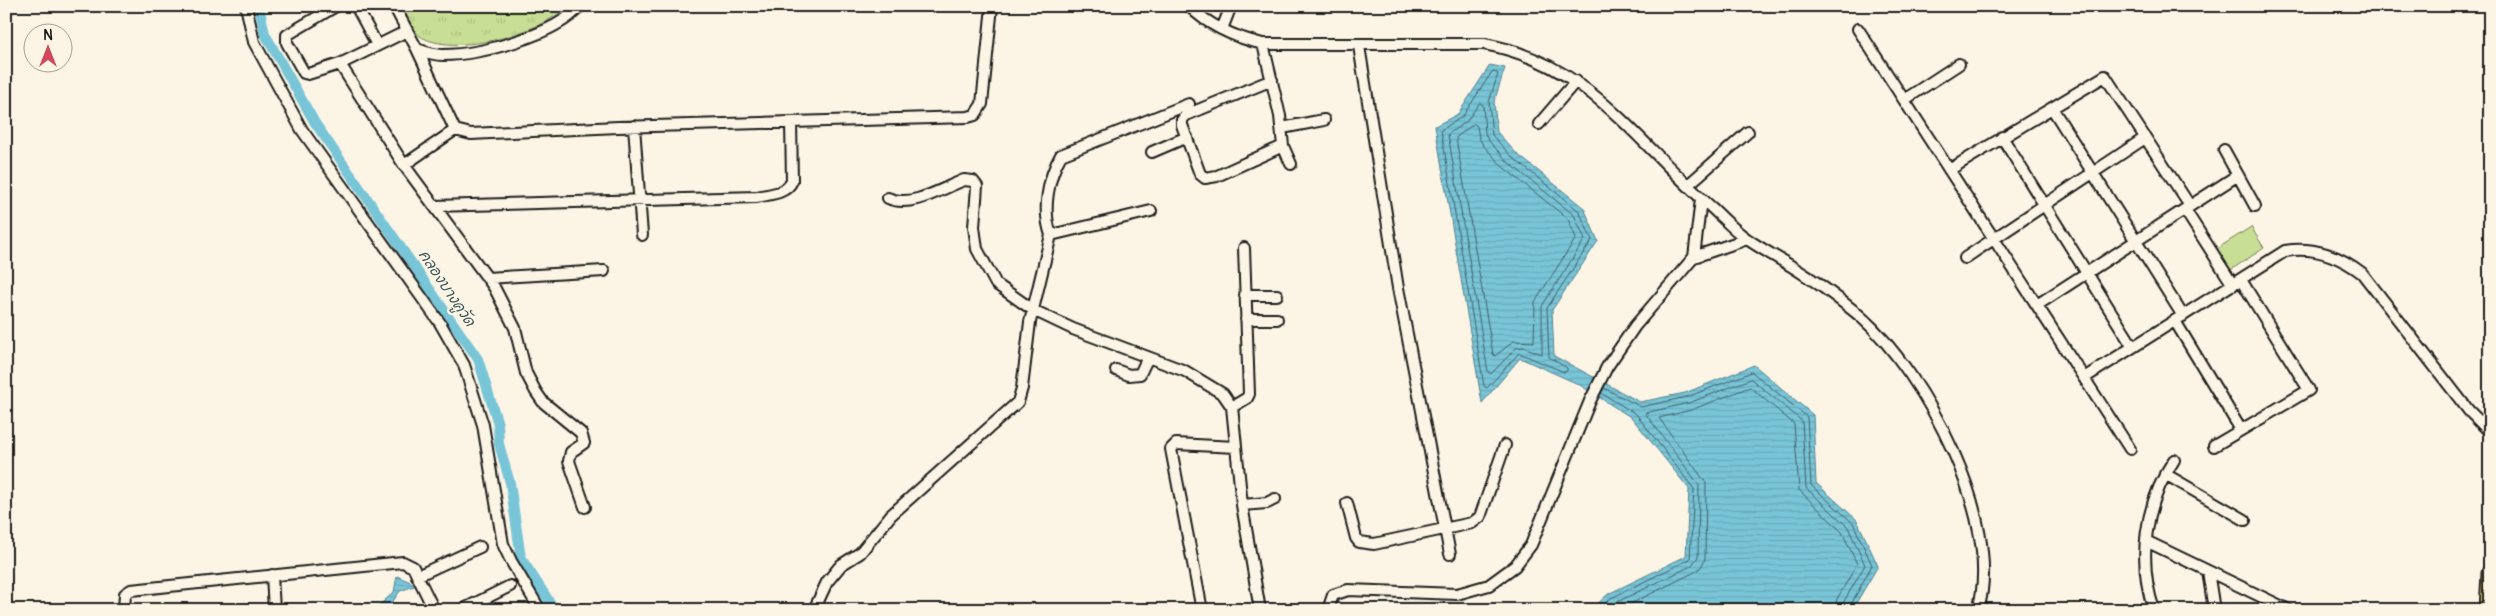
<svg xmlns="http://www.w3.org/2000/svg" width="2496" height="616" font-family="Pangolin,'Playpen Sans Thai',sans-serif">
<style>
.grass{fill:url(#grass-tufts);stroke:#727d58}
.garden{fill:#c8de94;stroke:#727d58}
.water{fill:url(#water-rules);stroke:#54818d}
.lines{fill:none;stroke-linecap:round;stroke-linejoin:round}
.shore{stroke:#416067;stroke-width:1}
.canal{stroke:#79c5d8;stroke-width:10}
.minor-casing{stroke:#1c1c1c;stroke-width:14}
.primary-casing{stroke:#1c1c1c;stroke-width:19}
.minor{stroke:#fcf5e5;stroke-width:10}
.primary{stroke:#fae180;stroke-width:15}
.labels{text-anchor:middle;stroke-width:5;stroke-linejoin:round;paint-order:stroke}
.water-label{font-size:15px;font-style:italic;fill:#3d575e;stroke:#fcf5e5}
</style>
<defs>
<pattern id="grass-tufts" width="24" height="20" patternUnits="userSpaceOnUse" patternTransform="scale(1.25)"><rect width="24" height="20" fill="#c8de94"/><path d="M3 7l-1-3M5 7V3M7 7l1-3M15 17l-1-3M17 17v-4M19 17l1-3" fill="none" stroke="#abbe7f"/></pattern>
<pattern id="water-rules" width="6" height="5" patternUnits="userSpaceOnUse" patternTransform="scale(1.25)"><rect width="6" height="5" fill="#79c5d8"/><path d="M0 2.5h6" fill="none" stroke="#68a9b9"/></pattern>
</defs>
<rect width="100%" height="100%" fill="#fcf5e5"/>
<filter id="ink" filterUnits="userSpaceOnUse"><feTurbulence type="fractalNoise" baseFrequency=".02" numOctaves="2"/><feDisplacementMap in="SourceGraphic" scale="10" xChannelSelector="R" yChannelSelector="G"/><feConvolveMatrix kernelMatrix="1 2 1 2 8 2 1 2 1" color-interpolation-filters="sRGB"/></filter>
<g filter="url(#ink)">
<path class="grass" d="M402,6H568C541,33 454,58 420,36C412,30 407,15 402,6Z"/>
<path class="garden" d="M2251,227L2264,248L2229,271L2215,250Z"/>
<path class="water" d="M1490,65L1505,68L1494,102L1497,132L1516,153L1584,208L1598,241L1552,310L1554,356L1640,402L1685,393L1754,365L1813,415L1816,483L1857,520L1878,566L1852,610H1591L1608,594L1686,556L1689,489L1632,418L1578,384L1520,358L1482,403L1435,126L1458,114Z
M397,576L417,585L400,591L387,610H374L394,592Z"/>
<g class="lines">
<path class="shore" d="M1493,71L1498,74L1489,102L1492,135L1512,157L1579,211L1592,240L1547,308L1549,357L1567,368V371L1564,372L1519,353L1487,388L1484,386L1441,130L1462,117Z
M1480,103L1483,105L1485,133L1488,140L1508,162L1574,215L1585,239L1542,306V354L1523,347L1516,348L1491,374L1488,372L1448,134L1466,122Z
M1474,124L1477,126L1479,138L1483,145L1503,167L1568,219L1576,238L1535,302L1534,342L1514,341L1495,356L1493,354L1456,138Z
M1604,388L1641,407L1687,397L1752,372L1807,417L1811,485L1853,523L1872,565L1848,610
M1598,610L1611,598L1690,559L1694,489L1636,414L1601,393
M1607,610L1615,603L1691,566L1698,557L1699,485L1645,413L1689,403L1751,379L1802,421L1806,488L1848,527L1865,565L1843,603L1842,610
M1618,610L1695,572L1701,567L1705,559L1706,483L1659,418L1691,410L1750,387L1794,424L1799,490L1842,532L1857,564L1837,599L1834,610"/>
<path class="canal" d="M259,6L265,34L315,123L478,359L498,424L499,444L510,483L521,558L555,610"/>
<defs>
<path id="minor" d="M246,6L254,42L302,130L440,323L464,365L483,425L503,544L511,561L540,610
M336,6L287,35V43L304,73L308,74L340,64L407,31
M356,6L377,45
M394,6L417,49C425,52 434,55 443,55C480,55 556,35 580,6
M1189,6C1209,26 1237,38 1263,44H1484C1590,63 1636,142 1711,207C1723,218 1734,230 1747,239C1766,252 1786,262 1805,275C1824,287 1843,302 1860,316C1925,373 2004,522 1978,610
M1222,29L1231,6
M1858,29L2130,449
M1263,44L1280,116L1283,146L1291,164
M1359,46L1398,288L1450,554
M417,49L455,130L471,134L618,127L968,117L975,115L982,104L992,6
M340,64L404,165L494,287L515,328L526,373L536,392L543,402L581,433L584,443L571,452L569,461L585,507
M1272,80L1186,115L1182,120V125L1200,174L1205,178L1217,176L1283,146
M1904,100L1959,64
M2052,108L2183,316
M1539,124L1576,81
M634,126L642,235
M1282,128L1324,120
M2002,137L2133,347
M2224,150L2255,206
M1152,152L1187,137
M404,165L455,130
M1949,170L2105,76L2190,206
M1688,185L1748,132
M888,198C911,209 943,188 964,180L973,181L977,186L974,227L977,249L996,284L1033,310L1073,329L1185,371L1223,394L1232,407L1242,505L1260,610
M434,206L757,197C770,194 786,194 792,181L791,122
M2185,210L2233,285
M1051,235L1151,211
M1694,257L1701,199
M1965,258L2145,138
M487,278L604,271
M1245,295H1277
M2037,305L2238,175
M1246,319H1277
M2175,321L2241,430
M1116,370L1129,375L1140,374L1148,357
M2084,378L2285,251C2313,246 2340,256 2362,273L2469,411L2490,432
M1232,407L1247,398L1249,394L1244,248
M2214,446L2309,390L2241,280
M2165,474L2245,520
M1347,503L1356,538L1359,542L1374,544L1472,523L1480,517L1505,445
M1242,505L1267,503L1275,499
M2146,541L2289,610
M2208,571L2214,610
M272,575L274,610
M417,576L480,547
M124,610L125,594L131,590L403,562L413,567L434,610
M462,610L510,586
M814,610L827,582L841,565L860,553L891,515L1018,402L1022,388L1030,322L1051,235C1042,210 1048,178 1061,155L1189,104
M1202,610L1171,449L1176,444L1236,447
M1328,610L1333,595L1348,590L1457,594L1489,585L1515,566L1531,545L1590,401L1607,367L1635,326L1694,257L1747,239
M2154,610C2137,560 2145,503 2174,460"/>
<path id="primary" d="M2488,610L2490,573"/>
</defs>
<use href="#minor" class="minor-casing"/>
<use href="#primary" class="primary-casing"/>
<use href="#minor" class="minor"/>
<use href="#primary" class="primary"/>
</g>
</g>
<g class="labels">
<g class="water-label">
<text transform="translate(447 288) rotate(56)" y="5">คลองบางคูวัด</text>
</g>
</g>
<rect width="2496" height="616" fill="none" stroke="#fcf5e5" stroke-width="25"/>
<rect x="12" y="12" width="2471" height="591" fill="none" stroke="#1c1c1c" stroke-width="2" filter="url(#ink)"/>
<g transform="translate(48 48)"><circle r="24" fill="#fcf5e5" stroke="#a29e95"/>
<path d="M0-4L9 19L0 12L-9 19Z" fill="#d1495b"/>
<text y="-8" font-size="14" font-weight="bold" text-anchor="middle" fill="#1c1c1c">N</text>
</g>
</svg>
